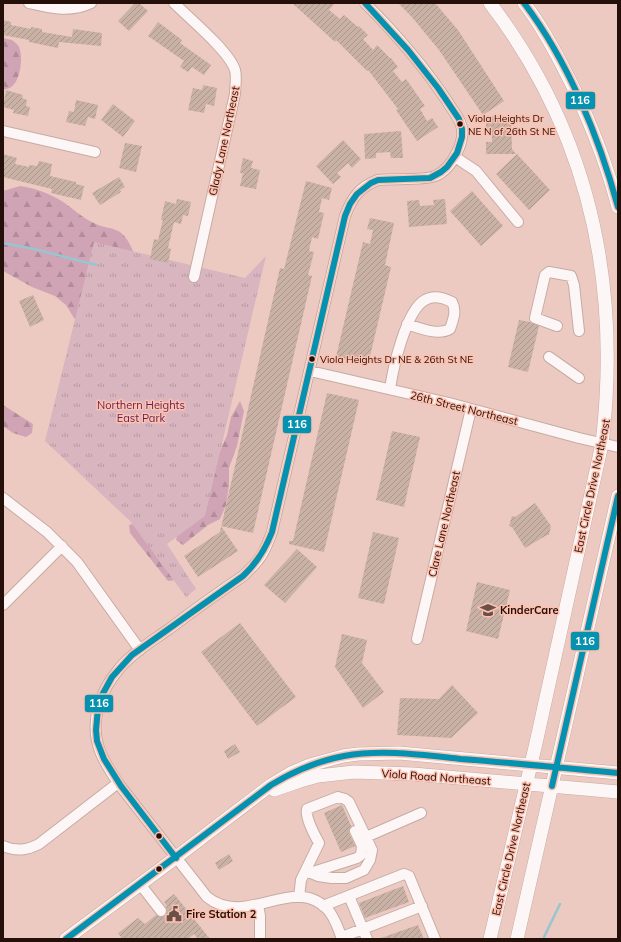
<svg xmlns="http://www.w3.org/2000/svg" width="621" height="942" font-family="Mulish,sans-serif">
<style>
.forest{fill:url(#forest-firs)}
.park{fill:url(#park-tufts)}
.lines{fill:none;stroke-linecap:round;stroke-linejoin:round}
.stream{stroke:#97c5d1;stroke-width:2.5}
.building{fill:url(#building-hatch)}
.minor-casing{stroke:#c6aba4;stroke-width:12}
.major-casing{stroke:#c6aba4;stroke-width:14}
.minor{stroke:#fcf7f6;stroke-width:10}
.major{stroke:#fcf7f6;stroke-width:13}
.bus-1-casing{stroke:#fec0af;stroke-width:9}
.bus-1{stroke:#0592b0;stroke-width:6}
.bus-dot{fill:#240f09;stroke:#fec0af;stroke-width:1.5}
.labels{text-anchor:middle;stroke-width:3;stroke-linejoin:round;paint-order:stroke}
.bus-label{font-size:10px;fill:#240f09;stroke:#fec0af;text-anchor:start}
.street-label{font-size:11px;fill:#240f09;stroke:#fec0af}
.park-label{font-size:11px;fill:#5f1e52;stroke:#fec0af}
.poi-label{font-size:11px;font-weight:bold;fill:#240f09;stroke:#fec0af;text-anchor:start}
.line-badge{stroke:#fec0af;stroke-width:1.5}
.badge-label{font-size:11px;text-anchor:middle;font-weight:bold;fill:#fff}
</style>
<defs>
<pattern id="forest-firs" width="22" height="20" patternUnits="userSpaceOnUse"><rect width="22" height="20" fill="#d0a4b5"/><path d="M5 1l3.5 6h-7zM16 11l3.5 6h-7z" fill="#b28c9a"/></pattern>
<pattern id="park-tufts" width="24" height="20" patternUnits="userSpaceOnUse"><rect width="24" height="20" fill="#d8b5bf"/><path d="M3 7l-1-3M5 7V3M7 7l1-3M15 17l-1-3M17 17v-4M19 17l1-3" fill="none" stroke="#b99aa3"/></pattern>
<pattern id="building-hatch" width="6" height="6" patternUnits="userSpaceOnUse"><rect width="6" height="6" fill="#c9b1a6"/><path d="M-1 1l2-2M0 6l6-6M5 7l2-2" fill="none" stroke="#ac978e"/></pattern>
</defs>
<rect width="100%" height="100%" fill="#eccac1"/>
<path class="forest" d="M3,38L12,40C14,42 18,44 19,47C24,58 20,92 3,89Z
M20,186C35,188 48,193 60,200C73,208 83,219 96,224C104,228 112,227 120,232C130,240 133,251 137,263L79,326L66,305L55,296L32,287L3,271V191Z
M240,401L244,411L237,446L229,468V485L226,505L220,519L208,525L183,545L176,540L179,528L215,463L227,435L231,417Z
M3,405L33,424L32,433L26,437L13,433L3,426Z
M137,523L177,580L168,581L130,533L129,525Z"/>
<path class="park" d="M94,242L245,278L266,256L205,516L167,544L196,589L186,597L130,521L45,441Z"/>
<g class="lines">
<path class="stream" d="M3,243L34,249L96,265
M544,939V937L560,904"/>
</g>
<path class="building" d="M135,3H139L148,11L129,31L118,21Z
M292,3H335L329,10L340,19L344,15L358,27L359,26L368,35L363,39L373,50L377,45L390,58H391L398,67L393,71L402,82L406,79L425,106L420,109L427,121L432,118L438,127L417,141L396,110L398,109L368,70L367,71L336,40L335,42Z
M398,3H435L458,30L504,101L483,115L439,50L411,16Z
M3,20L11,22V25L31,29V27L42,29V32L72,37L73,29L102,33L101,46L59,42L58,48L29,42V40L3,35Z
M158,22L182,40L180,43L211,65L204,75L192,67L188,72L180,67L184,61L148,36Z
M203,85L217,88L214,106L206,104L204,113L188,110L193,88L202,90Z
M6,90L23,95L22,98L27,100L26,106L30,107L28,116L13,113L14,110L3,107Z
M76,100L98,105L95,119L88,117L85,126L66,122L69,111L74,112Z
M113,104L135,121L123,137L101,120Z
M486,116H511L512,149L516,154H486V142H492V128H486Z
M401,131L403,158H391L390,152L376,153V158L365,159L364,134Z
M343,140L361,159L352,168L348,163L337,173L341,177L333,184L316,166Z
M125,143L142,146L136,172L119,168Z
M3,154L17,158L15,164L29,167V165L37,166L39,161L52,164L50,176L76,182V184L84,186L81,200L51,193L52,189L3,177Z
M517,154L550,190L529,210L496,174Z
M243,158L253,161L251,168L260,170L256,189L240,186L243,173H240Z
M119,177L125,187L120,190L121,192L100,205L92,193Z
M306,181L332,188L329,200L322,198L319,212L324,213L318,239L312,237L309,251L314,252L308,275L312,276L253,533L221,526L238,551L198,577L184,556L220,532L280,268L284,269Z
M472,191L503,226L481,246L450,211Z
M177,199L191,202L188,216L183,215L181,224L174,222L168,248L171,249L168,263L150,259L154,239L158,240L163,220H161L165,201L176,204Z
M445,199L447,224L409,227L407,201L419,200L420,206L434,205L433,200Z
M370,218L394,223L385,265L391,267L368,365L336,357L363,242L370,244L373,230L367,229Z
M33,295L44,320L30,327L19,301Z
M519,320L530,322L539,326L528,372L508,367Z
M327,393L359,400L324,552L289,544V541H293Z
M392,431L420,437L404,507L376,500Z
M535,503L551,526L549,535H547L525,548L512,527L509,526L512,516L515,517Z
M373,532L399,538L384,604L358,598Z
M297,549L317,567L285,603L264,585Z
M477,582L510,590L498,639L466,631Z
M240,623L296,697L257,726L201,652Z
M342,634L367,640L362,663L384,692L363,708L335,667Z
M452,685L478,713L451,738L397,735L400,698L439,699Z
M235,744L240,752L228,759L224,751Z
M342,805L351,826L349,830V833L355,846L341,852L324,813Z
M229,854L233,861L219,870L215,863Z
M403,886L409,902L365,918L359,903Z
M174,894L210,939H198L194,934L188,939H122L118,933L138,918L145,924L156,915L162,917L165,916L167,910L166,907L167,906L164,902Z
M418,925L424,939H381V938Z"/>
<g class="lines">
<defs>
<path id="minor" d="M29,3C51,8 70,13 91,3
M174,3C189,18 229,51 235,70C237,77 235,87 235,94L194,277
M3,131L95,152
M455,157L476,171L518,222
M557,326L535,318L545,275L549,272L571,276L574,285L579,331
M549,357L579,378
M310,371L449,403L579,438L618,447
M390,389C393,368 406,310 425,300C433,295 444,298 452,302C457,311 453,320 450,329C438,336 419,328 407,324
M3,498L47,532L77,562L140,650
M3,605L62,546
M417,639L471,409
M366,837L421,813
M3,846C17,852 27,850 39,844L118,783
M310,873L357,858L361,855L362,846L355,831
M140,884L161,911
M349,896L367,939
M299,897L301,880L319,843C315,836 305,817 307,809L338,797L345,799L349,802L372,850L370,860L364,870L346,878H332L318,876L306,871
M258,905L260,916V939
M323,906L404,874L409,876L435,939
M342,937L422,906
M342,939C339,930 335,919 329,911C295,872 247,929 207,897L118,783C111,772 104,762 100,751C89,722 100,691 119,669C132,653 152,641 169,629C193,611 218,593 243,576C260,560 264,554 272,532L345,216C352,198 359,187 378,180C393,178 423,181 435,176C452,169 468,139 460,122C457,115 451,108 447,101C423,65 395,33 365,3"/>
<path id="major" d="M490,3C589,133 621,283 602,444L536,743L490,939
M524,3C539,22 551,44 562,65C586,111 605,157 618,207
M274,790L300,781L318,776L354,772L413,774L618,792
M66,939L166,865L271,785L291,773L310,765L343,756L358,754L399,753L618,773
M517,939L618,496"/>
</defs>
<use href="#minor" class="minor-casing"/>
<use href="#major" class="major-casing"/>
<use href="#minor" class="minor"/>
<use href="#major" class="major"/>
<defs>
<path id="bus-1" d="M524,3C568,61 599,137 618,207
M552,786L618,496
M176,858L121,786L104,759L97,741L96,730L98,708L101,697L112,677L132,655L243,576C257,563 265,550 272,532L345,216L350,204L357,194L371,183L378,180L430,178L441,172L447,167L457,153L462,137V129L459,119L438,88L408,50L365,3
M66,939L271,785C294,771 317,761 344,756C382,749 423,755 461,759C513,763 566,768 618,773"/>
</defs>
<use href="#bus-1" class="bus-1-casing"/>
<use href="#bus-1" class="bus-1"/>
</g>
<defs>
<symbol id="school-bare" viewBox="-9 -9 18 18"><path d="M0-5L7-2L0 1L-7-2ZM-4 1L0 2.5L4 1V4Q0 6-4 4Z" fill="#6a5049" stroke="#fec0af" stroke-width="2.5" paint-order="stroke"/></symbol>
<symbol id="civic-bare" viewBox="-9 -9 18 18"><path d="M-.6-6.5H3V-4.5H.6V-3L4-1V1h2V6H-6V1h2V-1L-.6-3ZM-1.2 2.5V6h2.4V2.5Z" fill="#6a5049" stroke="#fec0af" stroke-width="2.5" paint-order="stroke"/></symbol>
</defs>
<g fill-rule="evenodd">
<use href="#school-bare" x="477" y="599" width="22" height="22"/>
<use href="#civic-bare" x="163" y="903" width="22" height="22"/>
</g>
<g class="bus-dot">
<circle cx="460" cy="124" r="3.5"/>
<circle cx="312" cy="359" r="3.5"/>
<circle cx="159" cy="836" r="3.5"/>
<circle cx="159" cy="869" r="3.5"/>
</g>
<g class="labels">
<g class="bus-label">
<text x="468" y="122">Viola Heights Dr<tspan x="468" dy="13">NE N of 26th St NE</tspan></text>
<text x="320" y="363">Viola Heights Dr NE &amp; 26th St NE</text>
</g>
<g class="street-label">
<text transform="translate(224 141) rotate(-78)" y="4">Glady Lane Northeast</text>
<text transform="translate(464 408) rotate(14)" y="4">26th Street Northeast</text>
<text transform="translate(592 486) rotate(-78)" y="4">East Circle Drive Northeast</text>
<text transform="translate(444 524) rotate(-77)" y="4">Clare Lane Northeast</text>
<text transform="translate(436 777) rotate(4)" y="4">Viola Road Northeast</text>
<text transform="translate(511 849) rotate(-77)" y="4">East Circle Drive Northeast</text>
</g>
<g class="park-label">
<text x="141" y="409">Northern Heights<tspan x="141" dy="13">East Park</tspan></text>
</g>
<g class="poi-label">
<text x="500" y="614">KinderCare</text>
<text x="186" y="918">Fire Station 2</text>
</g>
</g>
<g class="line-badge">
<rect x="565" y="91" width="31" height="19" rx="4" fill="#0592b0"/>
<rect x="282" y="415" width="30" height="19" rx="4" fill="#0592b0"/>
<rect x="570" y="631" width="30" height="20" rx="4" fill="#0592b0"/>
<rect x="84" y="694" width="30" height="19" rx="4" fill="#0592b0"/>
</g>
<g class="badge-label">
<text x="580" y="104">116</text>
<text x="297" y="428">116</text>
<text x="585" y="645">116</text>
<text x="99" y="707">116</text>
</g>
<rect width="621" height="942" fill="none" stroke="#240f09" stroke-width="8"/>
</svg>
